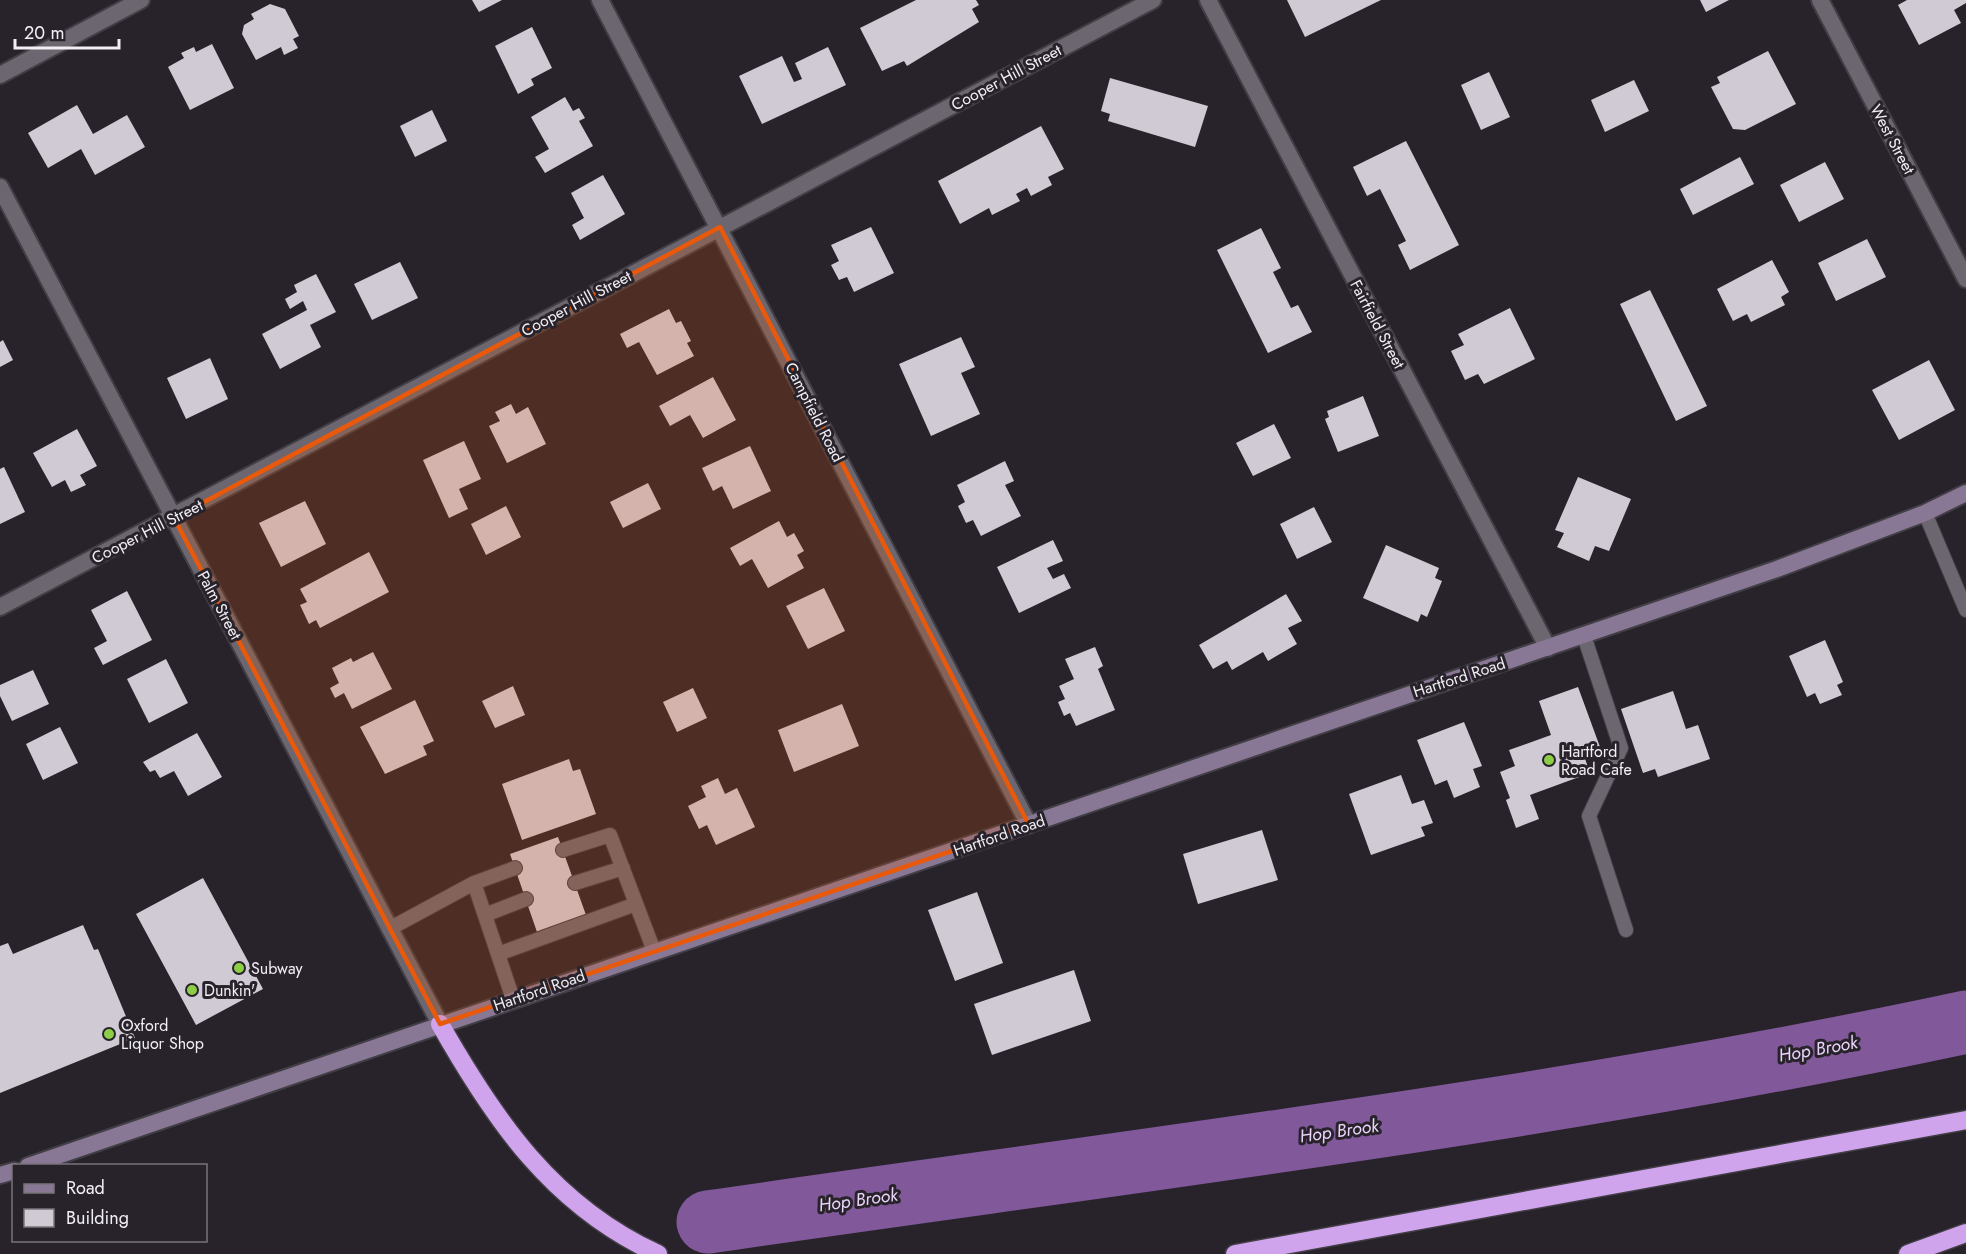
<svg xmlns="http://www.w3.org/2000/svg" width="1966" height="1254" font-family="Jost,sans-serif">
<style>
.lines{fill:none;stroke-linecap:round;stroke-linejoin:round}
.river{stroke:#81599a;stroke-width:63}
.building{fill:#d0cad5}
.service-casing{stroke:#423e45;stroke-width:16}
.minor-casing{stroke:#423e45;stroke-width:20}
.secondary-casing{stroke:#423e45;stroke-width:20}
.motorway-casing{stroke:#423e45;stroke-width:21}
.service{stroke:#6b666f;stroke-width:14}
.minor{stroke:#6b666f;stroke-width:16}
.secondary{stroke:#897895;stroke-width:16}
.motorway{stroke:#d0a3ed;stroke-width:18}
.marked{fill:#e8590c;fill-opacity:0.2;stroke:#e8590c;stroke-width:4.5;stroke-linejoin:round}
.poi-dot{fill:#8cce45;stroke:#28232b;stroke-width:2}
.labels{text-anchor:middle;stroke-width:6;stroke-linejoin:round;paint-order:stroke}
.street-label{font-size:16px;fill:#f1eef4;stroke:#28232b}
.poi-label{font-size:16px;fill:#f1eef4;stroke:#28232b;text-anchor:start}
.water-label{font-size:18px;font-style:italic;fill:#ead4fa;stroke:#28232b}
</style>
<rect width="100%" height="100%" fill="#28232b"/>
<g class="lines">
<path class="river" d="M708,1222C1128,1161 1551,1111 1966,1022"/>
</g>
<path class="building" d="M472,0H502L479,12Z
M916,0H976L979,5L972,9L979,22L907,66L904,61L882,71L860,28Z
M1287,0H1381L1305,37Z
M1700,0H1729L1706,12Z
M1907,0H1966V3L1954,10L1961,23L1919,45L1898,5Z
M270,4L285,9L299,36L293,39L298,48L284,55L281,47L256,60L242,34L244,25L254,19L251,14Z
M532,27L552,68L531,79L534,85L518,94L495,46Z
M212,44L234,88L190,110L168,67L184,58L181,53L194,47L196,52Z
M828,47L846,85L762,124L739,76L782,56L794,82L802,79L795,63Z
M1768,51L1796,104L1745,130L1733,129L1711,87L1720,83L1717,77Z
M1489,72L1510,117L1481,130L1461,85Z
M1110,78L1208,106L1195,147L1108,121L1110,114L1101,111Z
M1634,80L1649,111L1605,132L1591,100Z
M565,97L573,111L579,108L585,118L579,121L593,146L545,173L535,157L549,149L531,117Z
M77,105L93,134L127,115L145,147L95,175L81,149L48,168L28,133Z
M432,110L447,141L415,157L400,126Z
M1041,126L1064,169L1048,177L1052,185L1031,196L1027,188L1016,194L1020,201L992,215L989,208L960,224L938,181Z
M1406,141L1459,245L1410,270L1398,245L1406,241L1380,189L1367,196L1353,167Z
M1740,157L1754,184L1693,215L1680,189Z
M1825,162L1844,199L1799,222L1780,185Z
M603,175L625,214L580,240L572,225L584,218L571,193Z
M871,227L894,273L854,292L847,277L839,280L831,265L839,261L831,245Z
M1261,228L1281,268L1273,272L1291,308L1298,305L1312,332L1268,353L1217,250Z
M1867,239L1886,277L1836,301L1818,263Z
M1772,260L1789,292L1781,297L1785,305L1751,322L1747,314L1733,321L1717,289Z
M400,262L418,298L372,320L354,284Z
M316,274L336,312L310,325L321,347L280,369L262,334L307,310L303,301L290,309L285,299L297,292L294,285Z
M1650,290L1707,406L1676,421L1620,304Z
M1510,308L1535,359L1484,384L1478,374L1465,380L1451,351L1464,345L1458,334Z
M669,309L676,323L681,321L691,341L687,343L694,356L657,375L639,342L627,348L620,334Z
M961,337L975,367L961,373L980,414L931,436L899,364Z
M3,340L13,360L0,367V342Z
M210,358L228,399L186,419L167,378Z
M1929,360L1955,410L1899,440L1872,390Z
M713,377L736,420L703,438L690,415L670,426L659,406Z
M1363,396L1379,436L1338,452L1325,419L1329,417L1327,411Z
M511,404L516,414L528,407L546,444L507,463L489,426L500,421L495,412Z
M1274,424L1291,458L1253,476L1236,443Z
M77,429L97,466L80,475L86,485L71,492L65,480L52,487L33,453Z
M464,441L481,479L459,489L468,509L449,518L423,460Z
M750,446L771,491L733,509L722,486L713,491L702,468Z
M1005,461L1014,481L1005,485L1021,516L981,536L973,520L966,523L958,506L965,502L957,485Z
M4,467L25,512L0,524V469Z
M1578,477L1631,499L1609,551L1595,546L1589,561L1557,547L1564,533L1555,530Z
M648,483L661,509L623,528L610,502Z
M305,501L326,544L281,567L259,523Z
M506,506L521,537L486,555L471,524Z
M1314,507L1332,542L1297,559L1280,524Z
M779,521L787,537L794,533L804,551L797,555L804,568L768,588L752,559L740,566L730,548Z
M1053,540L1063,561L1047,568L1053,579L1064,574L1071,588L1019,613L997,567Z
M1386,545L1439,568L1435,578L1442,581L1427,617L1421,614L1418,622L1363,598Z
M369,552L389,592L320,628L316,620L309,624L300,605L307,602L300,589Z
M824,588L845,631L808,649L786,606Z
M127,591L152,640L103,665L94,648L107,641L91,610Z
M1286,594L1302,621L1288,628L1297,644L1268,661L1263,652L1232,670L1227,661L1213,669L1199,645Z
M1825,640L1843,682L1837,685L1842,695L1820,704L1815,693L1807,697L1789,656Z
M1095,647L1103,666L1098,669L1115,710L1076,726L1070,713L1064,716L1058,702L1065,699L1059,686L1074,679L1065,659Z
M373,652L392,689L352,709L344,693L335,698L330,688L339,683L332,668L351,658L353,662Z
M166,659L188,703L149,723L127,679Z
M33,670L49,704L12,721L0,696V685Z
M513,686L525,715L495,728L482,701Z
M1578,687L1600,747L1583,753L1590,773L1530,795L1539,819L1516,828L1506,800L1510,798L1500,772L1515,766L1509,750L1551,735L1539,701Z
M693,688L707,718L677,732L663,702Z
M1673,691L1686,729L1698,725L1710,759L1658,777L1655,769L1643,773L1621,709Z
M415,700L434,741L423,746L427,755L385,774L360,727Z
M842,704L859,746L794,772L778,730Z
M1464,722L1482,766L1473,769L1480,787L1454,798L1447,780L1435,785L1417,740Z
M60,727L78,763L43,780L26,744Z
M197,733L222,777L188,796L174,771L160,778L155,770L150,772L143,762Z
M569,759L573,771L580,769L596,814L522,840L502,784Z
M1401,775L1412,804L1424,800L1433,823L1421,827L1425,836L1371,855L1349,794Z
M718,778L725,794L737,788L755,827L716,845L707,825L699,829L688,806L706,797L701,786Z
M1262,830L1278,880L1198,904L1183,854Z
M558,837L586,915L537,932L510,854Z
M203,878L263,989L196,1025L136,914Z
M977,892L1003,963L955,981L928,910Z
M83,925L94,950L98,949L135,1038L0,1093V946L8,943L13,954Z
M1074,970L1091,1021L992,1055L974,1004Z"/>
<g class="lines">
<defs>
<path id="service" d="M1925,513L1966,610
M1584,636L1621,748L1589,816L1626,930
M563,850L610,835L654,951
M474,883L515,868
M575,883L623,868
M485,915L526,899
M389,929L474,883L513,999
M498,954L636,904"/>
<path id="minor" d="M600,0L1029,825
M1208,0L1548,648
M1820,0L1966,279
M0,75L141,0
M0,187L440,1024
M0,607L1153,0"/>
<path id="secondary" d="M28,1166L1777,569L1925,513L1966,493
M0,1175L14,1171"/>
<path id="motorway" d="M440,1024C495,1121 553,1206 658,1254
M1235,1254L1966,1120
M1908,1254L1966,1233"/>
</defs>
<use href="#service" class="service-casing"/>
<use href="#minor" class="minor-casing"/>
<use href="#secondary" class="secondary-casing"/>
<use href="#motorway" class="motorway-casing"/>
<use href="#service" class="service"/>
<use href="#minor" class="minor"/>
<use href="#secondary" class="secondary"/>
<use href="#motorway" class="motorway"/>
</g>
<path class="marked" d="M720,227L1029,825L440,1024L174,518Z"/>
<g class="poi-dot">
<circle cx="1549" cy="760" r="6"/>
<circle cx="239" cy="968" r="6"/>
<circle cx="192" cy="990" r="6"/>
<circle cx="109" cy="1034" r="6"/>
</g>
<g class="labels">
<g class="street-label">
<text transform="translate(1006 77) rotate(-28)" y="6">Cooper Hill Street</text>
<text transform="translate(1893 139) rotate(62)" y="6">West Street</text>
<text transform="translate(576 303) rotate(-28)" y="6">Cooper Hill Street</text>
<text transform="translate(1378 324) rotate(62)" y="6">Fairfield Street</text>
<text transform="translate(815 412) rotate(63)" y="6">Campfield Road</text>
<text transform="translate(147 531) rotate(-27)" y="6">Cooper Hill Street</text>
<text transform="translate(220 605) rotate(62)" y="6">Palm Street</text>
<text transform="translate(1459 677) rotate(-18)" y="6">Hartford Road</text>
<text transform="translate(999 835) rotate(-19)" y="6">Hartford Road</text>
<text transform="translate(539 990) rotate(-19)" y="6">Hartford Road</text>
</g>
<g class="poi-label">
<text x="1561" y="757">Hartford<tspan x="1561" dy="18">Road Cafe</tspan></text>
<text x="251" y="974">Subway</text>
<text x="204" y="996">Dunkin'</text>
<text x="121" y="1031">Oxford<tspan x="121" dy="18">Liquor Shop</tspan></text>
</g>
<g class="water-label">
<text transform="translate(1818 1049) rotate(-10)" y="6">Hop Brook</text>
<text transform="translate(1339 1131) rotate(-8)" y="6">Hop Brook</text>
<text transform="translate(858 1200) rotate(-8)" y="6">Hop Brook</text>
</g>
</g>
<rect x="12" y="1164" width="195" height="78" fill="#28232b" stroke="#78747b" stroke-width="1.5"/>
<rect x="24" y="1184" width="30" height="9" fill="#897895" stroke="#78747b" stroke-width="1.5"/>
<text x="66" y="1194" font-size="18" fill="#f1eef4">Road</text>
<rect x="24" y="1209" width="30" height="18" fill="#d0cad5" stroke="#78747b" stroke-width="1.5"/>
<text x="66" y="1224" font-size="18" fill="#f1eef4">Building</text>
<path d="M15 39v9h104v-9" fill="none" stroke="#f1eef4" stroke-width="3"/>
<text x="24" y="39" font-size="18" fill="#f1eef4" stroke="#28232b" stroke-width="4.5" paint-order="stroke">20 m</text>
</svg>
